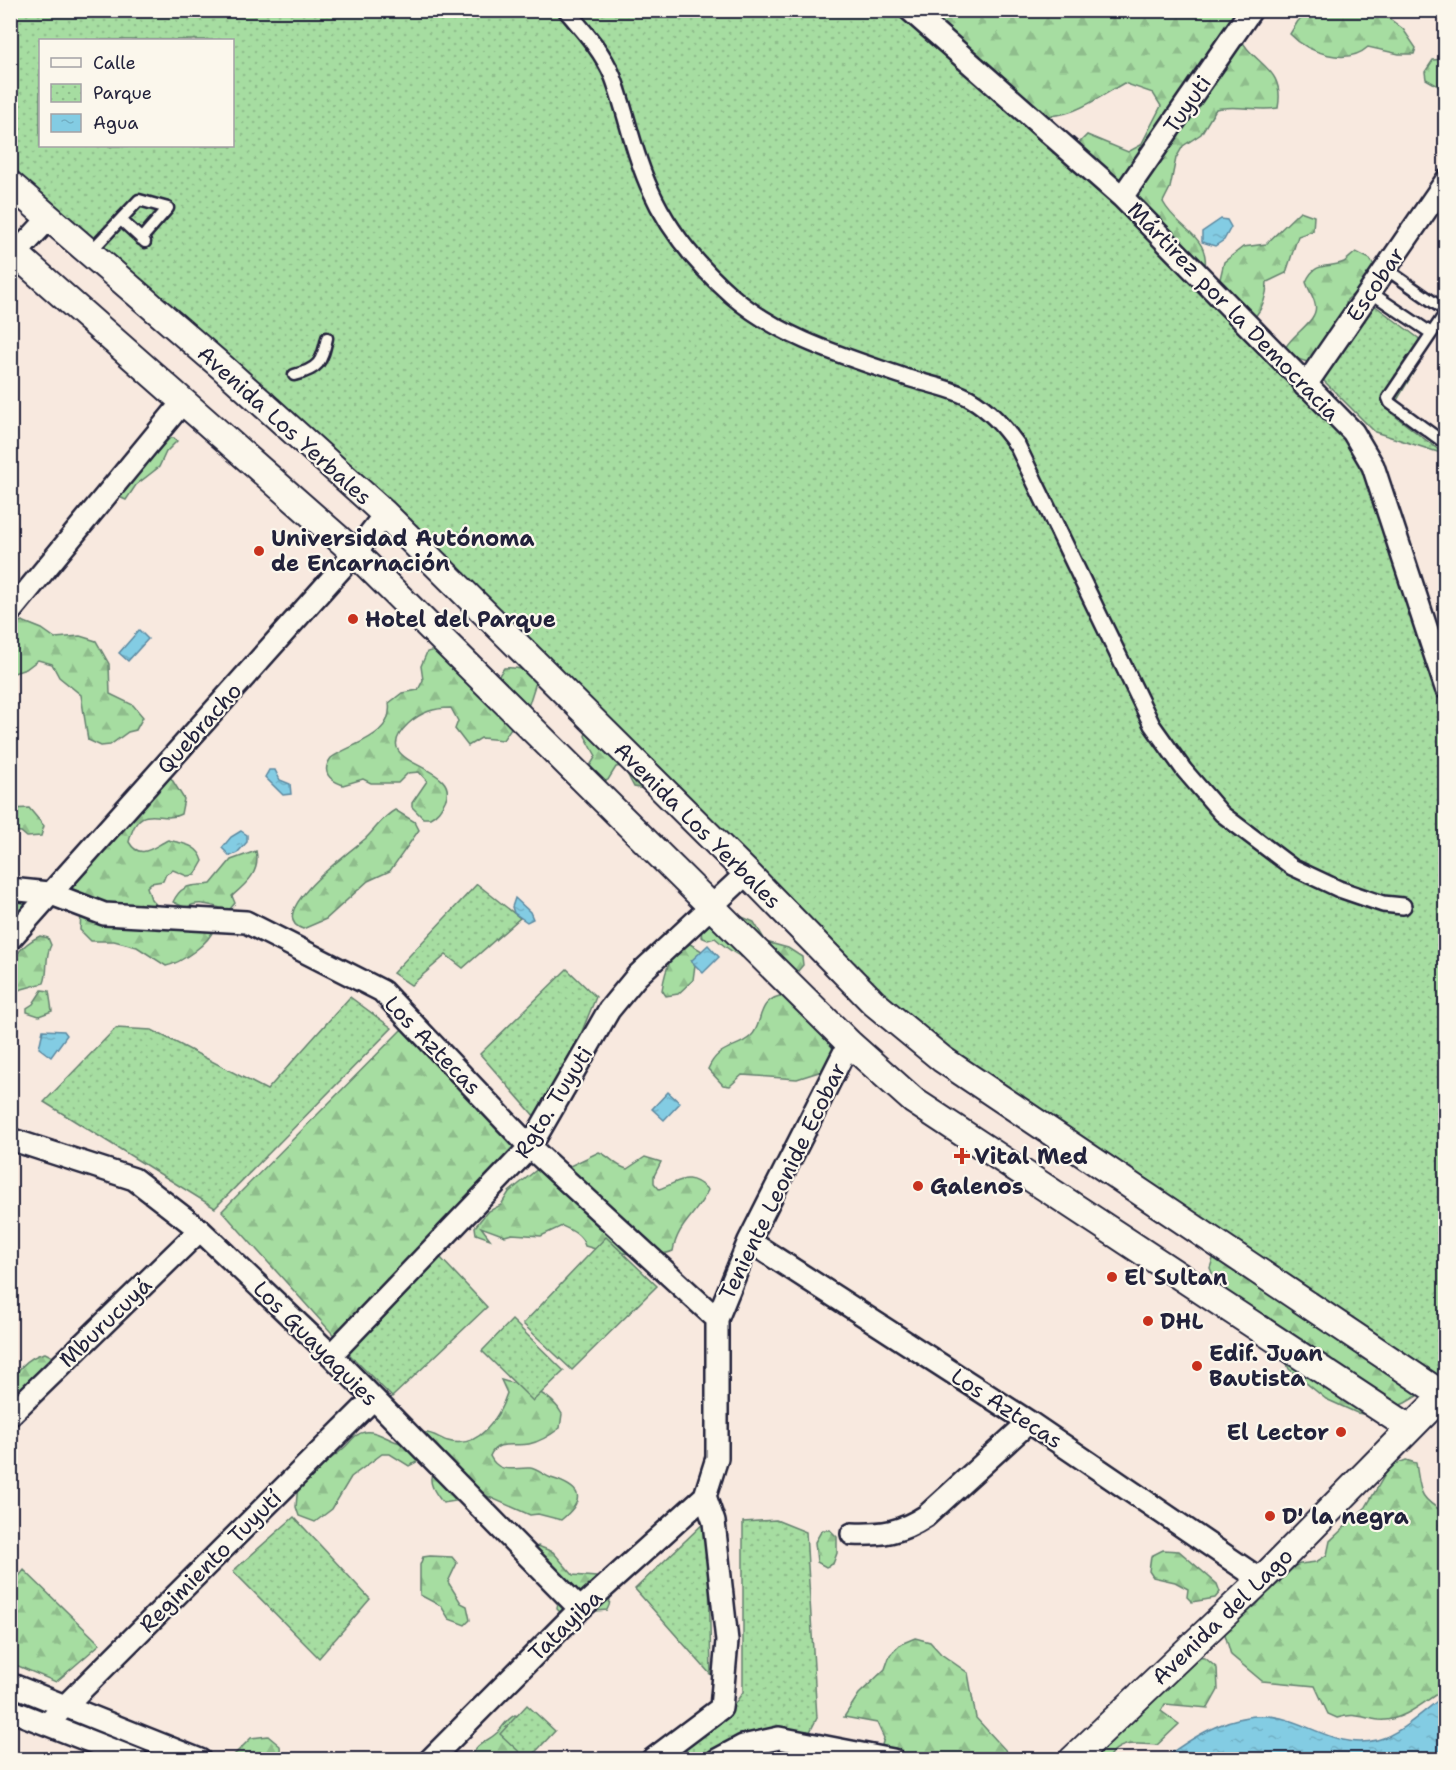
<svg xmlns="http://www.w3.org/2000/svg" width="1456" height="1770" font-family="'Shantell Sans',sans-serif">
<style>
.forest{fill:url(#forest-firs);stroke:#64806e;stroke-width:1.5}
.park{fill:url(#park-dots);stroke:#64806e;stroke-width:1.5;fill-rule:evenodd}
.water{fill:url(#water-ripples);stroke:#5c88a0;stroke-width:1.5}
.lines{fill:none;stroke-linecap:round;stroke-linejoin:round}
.service-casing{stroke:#22223b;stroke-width:15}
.pedestrian-casing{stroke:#22223b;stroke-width:20}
.minor-casing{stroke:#22223b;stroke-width:26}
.tertiary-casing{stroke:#22223b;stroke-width:30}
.service{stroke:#fbf7ec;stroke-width:10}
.pedestrian{stroke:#fbf7ec;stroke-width:15}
.minor{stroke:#fbf7ec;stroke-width:21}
.tertiary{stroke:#fbf7ec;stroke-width:26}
.poi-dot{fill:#c8321e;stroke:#fbf7ec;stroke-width:2}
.labels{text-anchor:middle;stroke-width:4.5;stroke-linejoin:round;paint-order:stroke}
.street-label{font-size:22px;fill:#22223b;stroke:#fbf7ec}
.poi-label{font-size:22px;font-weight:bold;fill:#22223b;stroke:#fbf7ec;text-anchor:start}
</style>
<defs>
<pattern id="forest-firs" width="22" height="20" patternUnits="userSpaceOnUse" patternTransform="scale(1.5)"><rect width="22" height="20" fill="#a6dda1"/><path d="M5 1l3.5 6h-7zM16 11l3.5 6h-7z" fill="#8fbd8c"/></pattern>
<pattern id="park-dots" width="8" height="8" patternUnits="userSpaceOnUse" patternTransform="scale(1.5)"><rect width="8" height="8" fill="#a6dda1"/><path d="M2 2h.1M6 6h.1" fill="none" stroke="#8fbd8c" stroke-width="1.8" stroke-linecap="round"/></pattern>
<pattern id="water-ripples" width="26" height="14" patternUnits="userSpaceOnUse" patternTransform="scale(1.5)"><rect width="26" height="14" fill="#83cce3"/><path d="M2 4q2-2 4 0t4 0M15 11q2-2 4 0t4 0" fill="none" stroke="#71afc4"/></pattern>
</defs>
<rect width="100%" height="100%" fill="#f8e9df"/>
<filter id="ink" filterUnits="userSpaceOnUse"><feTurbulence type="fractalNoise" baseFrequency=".0167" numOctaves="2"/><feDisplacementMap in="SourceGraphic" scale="12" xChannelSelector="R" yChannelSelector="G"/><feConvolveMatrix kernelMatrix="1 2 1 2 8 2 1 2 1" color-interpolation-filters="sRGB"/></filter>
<g filter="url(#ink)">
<path class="forest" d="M886,11H1234C1238,18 1235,25 1238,33C1250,65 1286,65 1278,108C1256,112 1237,104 1216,109L1201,134L1183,146L1176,158L1170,188L1163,202C1179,232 1213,234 1204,276L1077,145L1087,135L1128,152L1141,145L1161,106L1153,93L1124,83C1094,100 1071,120 1035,115Z
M1303,11H1379L1403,29L1416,48L1414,54H1399L1368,47C1347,66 1308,53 1290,34L1298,21L1304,17Z
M1445,59H1446L1445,90L1426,79L1425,72L1433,60Z
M1300,211L1314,216L1313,231L1298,236L1286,273L1267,282C1267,295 1263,307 1255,317L1248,318L1219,283L1224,262L1243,247L1266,244Z
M1356,252L1370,259L1378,272L1347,300L1343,315L1310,363C1299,359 1291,358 1286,347C1292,334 1320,320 1315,304C1314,297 1308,289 1306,282C1315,260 1329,269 1344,262C1347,260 1352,255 1356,252Z
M170,438H174L177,441L166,452L159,467L136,485L126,500L116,496Z
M22,621L42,629L55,638L80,636L96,641L109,664L110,694L133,705L143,717L136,730L128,732L110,745L101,746L88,740L81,695L59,677L52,664L38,660L26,669L11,674V626Z
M434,650L457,673L483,684L495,681L504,668C519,667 527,669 536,682L529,704L507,718L511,728L503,740L481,738L468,746L455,729L458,721L451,708C434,708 421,712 408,724C363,767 464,763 445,801C441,808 438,814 430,818H423L412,807V803L427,781L419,772L408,773L398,783H371L363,779L343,785C329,780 321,772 331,758C351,743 394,737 389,703L402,693L418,690L423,680L421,666L427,652Z
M587,729L650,790L634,787L623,766L616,767L608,780L600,783L588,769L596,756L585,736Z
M165,774L171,778L184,799L181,814C161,825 139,798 129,842C140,861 153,847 168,840C183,844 198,844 203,861L195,875L187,876L173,870L166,874L163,881L151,883L147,887L151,899L162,911L214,928C210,943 181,963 166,966L137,947L114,941H91L80,930L81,914L68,891L66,871Z
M29,808L44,826L41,836L27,837L21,832L11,831V809Z
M395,810L415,822L419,830L390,871L368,881L326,919L303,929C262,915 352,850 365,839C376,829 382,817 395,810Z
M256,851C261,872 246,884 232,896L235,903L230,909C215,909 201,898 186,908L173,902C183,881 195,887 211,884L231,860Z
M25,901L33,905L11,943V903Z
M740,916L754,922L766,942L788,948L802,957L803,965L798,971C760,964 745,965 715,938L708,940L701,937L702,928L711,924L736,923Z
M40,936L48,938L51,945C44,958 49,970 44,983L15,991L11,996C10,967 11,950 40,936Z
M690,944L702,951L695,965L693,980L678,994L666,996L662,990C665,971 670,951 690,944Z
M42,990L49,991L52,1011L39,1016L27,1012V1008L33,1004Z
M789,994L836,1052L825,1070L797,1079L742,1075L730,1086L723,1085L708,1069C719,1044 736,1050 751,1036C765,1024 753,998 789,994Z
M402,1029L528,1149L339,1341L222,1211Z
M599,1152C610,1156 615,1166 627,1169L645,1157L661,1162L654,1176V1183L659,1189C680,1182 687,1170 708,1190C697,1215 678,1223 673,1251C656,1259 603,1252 585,1246C582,1235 573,1231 562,1226L541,1236L512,1234L505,1236L481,1227L490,1239L476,1234L475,1227L487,1212L501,1205L509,1192L539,1168L570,1166Z
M1215,1253L1424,1392L1405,1403L1374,1416L1357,1413L1326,1399L1289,1369L1279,1346L1219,1289L1210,1268Z
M45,1353L51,1356C49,1370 29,1388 15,1392L11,1390C10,1374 29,1356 45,1353Z
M501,1380C525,1387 549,1390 562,1414L560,1428C552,1434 539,1442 529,1444C514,1447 497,1439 490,1456C499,1475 515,1467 530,1468C537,1469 544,1475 551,1478C580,1487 588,1498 561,1520L538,1514L530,1515L487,1496L443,1503C435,1493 426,1481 434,1469L424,1458L409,1466L390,1454H382L351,1477L332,1509L315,1522L299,1516L296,1507L298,1484C313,1469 331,1461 346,1446C352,1440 356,1433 365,1432C377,1430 389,1441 401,1443C409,1441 415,1435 422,1433C431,1431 440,1439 448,1441C479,1450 499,1418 507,1393Z
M1406,1460L1416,1463C1421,1493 1418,1497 1445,1513L1446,1666L1441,1671L1444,1677V1689C1425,1701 1403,1722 1379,1720C1363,1718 1354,1712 1337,1718L1328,1714L1315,1686L1262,1681L1231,1655L1224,1631L1242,1612L1256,1606L1284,1570L1300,1564L1316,1562L1327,1555L1330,1541L1366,1507L1390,1466Z
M822,1530H830L837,1537V1553L833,1564L826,1567L817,1562L815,1542Z
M538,1546L553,1552L573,1575L596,1577C605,1588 615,1596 607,1610L562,1614L557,1609L559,1594L531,1549Z
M1163,1550L1179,1551L1217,1584L1220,1592L1215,1598L1192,1602L1187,1597L1188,1589L1175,1582L1153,1577L1149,1571L1151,1556Z
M430,1556L452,1557L457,1563L448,1582L461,1603L467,1606L470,1620L465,1625L449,1619L441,1606L420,1595V1565L423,1557Z
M24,1570L100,1644L56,1682L11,1663V1586Z
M915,1638L930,1642L941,1654L968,1673L976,1718L1009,1754L1010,1759H878L884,1738L877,1723L844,1717L859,1694L885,1669L890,1655L901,1644Z
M1187,1657L1205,1658L1217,1668L1218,1690L1208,1708L1165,1704L1161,1711L1179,1724L1157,1745C1137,1744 1119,1740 1107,1759L1058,1760L1070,1747Z
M515,1715L523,1718L529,1752L526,1759L469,1760C477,1741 485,1744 498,1732C504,1725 507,1719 515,1715Z
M268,1736L280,1746L281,1759H230L251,1738Z"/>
<path class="park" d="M11,11H910L1122,197L1353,432L1445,688V1392L942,1059L385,514L11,184ZM40,40H232V146H40Z
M1374,305L1429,346L1390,412L1444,454L1375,432L1321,378Z
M477,884L520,918L463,968L446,955L411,985L393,973Z
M567,969L596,997L543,1126L480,1054Z
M350,997L392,1028L215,1208L44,1102L116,1028L152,1030L267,1090Z
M606,1237L657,1286L572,1370L523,1324Z
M438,1255L487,1307L392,1397L342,1347Z
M512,1320L564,1371L533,1401L482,1351Z
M294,1517L370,1599L319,1658L233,1571Z
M708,1519L711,1675L635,1589Z
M776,1520L806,1532L817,1718L799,1753L791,1759H690L684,1745L729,1712L743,1692V1522Z
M527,1705L555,1731L528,1760L500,1734Z"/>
<path class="water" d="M1221,219L1227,220L1231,227L1224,240L1215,246L1202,242V232Z
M139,630L148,639L128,661L119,653Z
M269,770H275L280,780L290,784L291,794L283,795L265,777Z
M241,831L247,835V842L237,853L230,856L222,848L231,837Z
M515,898L530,912L533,919L527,922L514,913L512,907Z
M708,945L719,957L703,973L691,961Z
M43,1030L64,1031L67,1035L51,1057L39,1048Z
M668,1092L680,1103L664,1120L652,1109Z
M1445,1695V1759H1163C1195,1735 1238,1708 1281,1718C1314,1726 1340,1749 1377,1740C1401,1734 1426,1709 1445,1695Z"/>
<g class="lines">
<defs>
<path id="service" d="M121,220L145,242
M90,252L139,200L168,208L141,239
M1386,269L1446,311
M1370,292L1431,333
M1446,312L1388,398L1390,403L1446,444
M294,375C319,369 322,362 327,338"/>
<path id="pedestrian" d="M566,10C583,30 603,52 613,77C627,114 633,153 650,189C668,230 699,267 732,296C782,339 847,357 908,378C927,384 951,388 969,398C990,410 1003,426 1017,445L1152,725L1184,770L1222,814L1292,867L1339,889L1383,904L1403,906"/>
<path id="minor" d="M910,10L1122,197L1353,432L1373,466L1446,688
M1122,197L1251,10
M10,260L50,217
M1305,386L1446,181
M10,612L182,403
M10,889L49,893L104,914L246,922L382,991L530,1147L717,1319
M10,939L355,553L385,514
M10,1139L134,1179L200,1230L331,1355L580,1609
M749,1241L1029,1422L1261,1580
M331,1355L530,1147L609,1010L637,976L747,873
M10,1415L200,1230
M852,1534C882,1535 900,1533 926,1516L1029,1422
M10,1684L200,1760
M10,1710L138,1760
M47,1724L373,1399
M430,1760L580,1609L705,1496
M652,1760L721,1708L727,1641L714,1522L705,1496L717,1458V1319L749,1241L849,1043
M717,1760L743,1746L779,1738L893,1760"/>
<path id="tertiary" d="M10,184L222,367L385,514L747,873L874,1003L942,1059L1443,1395
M10,249L355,553L849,1043L914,1101L1410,1428
M1072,1760L1261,1580L1446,1392"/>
</defs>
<use href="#service" class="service-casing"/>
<use href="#pedestrian" class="pedestrian-casing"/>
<use href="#minor" class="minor-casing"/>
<use href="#tertiary" class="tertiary-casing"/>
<use href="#service" class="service"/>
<use href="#pedestrian" class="pedestrian"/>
<use href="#minor" class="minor"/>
<use href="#tertiary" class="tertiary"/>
</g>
</g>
<g class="poi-dot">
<circle cx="259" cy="551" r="6"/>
<circle cx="353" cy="619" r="6"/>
<path d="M959 1147h6v6h6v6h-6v6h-6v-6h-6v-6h6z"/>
<circle cx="918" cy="1186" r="6"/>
<circle cx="1112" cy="1277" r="6"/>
<circle cx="1148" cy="1321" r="6"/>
<circle cx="1197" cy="1366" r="6"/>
<circle cx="1341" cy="1432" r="6"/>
<circle cx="1270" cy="1516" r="6"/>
</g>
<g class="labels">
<g class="street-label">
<text transform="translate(1187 104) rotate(-55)" y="8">Tuyuti</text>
<text transform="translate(1375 284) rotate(-56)" y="8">Escobar</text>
<text transform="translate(1234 311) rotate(46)" y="8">Mártirez por la Democracia</text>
<text transform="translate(285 425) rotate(42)" y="8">Avenida Los Yerbales</text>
<text transform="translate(199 728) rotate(-48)" y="8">Quebracho</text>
<text transform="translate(698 825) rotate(45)" y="8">Avenida Los Yerbales</text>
<text transform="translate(433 1045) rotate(46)" y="8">Los Aztecas</text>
<text transform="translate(553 1102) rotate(-58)" y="8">Rgto. Tuyuti</text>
<text transform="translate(782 1181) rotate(-64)" y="8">Teniente Leonide Ecobar</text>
<text transform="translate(105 1322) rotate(-44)" y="8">Mburucuyá</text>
<text transform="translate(316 1343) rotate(45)" y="8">Los Guayaquies</text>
<text transform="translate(1007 1408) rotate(33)" y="8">Los Aztecas</text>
<text transform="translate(210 1561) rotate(-45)" y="8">Regimiento Tuyutí</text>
<text transform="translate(1222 1616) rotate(-44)" y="8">Avenida del Lago</text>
<text transform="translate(565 1625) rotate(-44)" y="8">Tatayiba</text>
</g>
<g class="poi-label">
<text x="271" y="546">Universidad Autónoma<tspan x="271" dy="25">de Encarnación</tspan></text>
<text x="365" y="627">Hotel del Parque</text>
<text x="974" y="1164">Vital Med</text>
<text x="930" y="1194">Galenos</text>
<text x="1124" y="1285">El Sultan</text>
<text x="1160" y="1329">DHL</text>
<text x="1209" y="1361">Edif. Juan<tspan x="1209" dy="25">Bautista</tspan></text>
<text x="1329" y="1440" text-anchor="end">El Lector</text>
<text x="1282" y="1524">D' la negra</text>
</g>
</g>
<rect width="1456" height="1770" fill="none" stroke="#fbf7ec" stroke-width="36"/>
<rect x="18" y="18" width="1420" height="1734" fill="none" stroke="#22223b" stroke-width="2" filter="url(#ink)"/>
<rect x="39" y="39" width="195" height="108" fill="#fbf7ec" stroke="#a4a2a5" stroke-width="1.5"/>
<rect x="51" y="58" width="30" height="9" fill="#fbf7ec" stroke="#a4a2a5" stroke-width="1.5"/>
<text x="93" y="69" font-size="18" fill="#22223b">Calle</text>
<rect x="51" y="84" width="30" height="18" fill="url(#park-dots)" stroke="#a4a2a5" stroke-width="1.5"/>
<text x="93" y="99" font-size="18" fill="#22223b">Parque</text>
<rect x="51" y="114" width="30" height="18" fill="url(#water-ripples)" stroke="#a4a2a5" stroke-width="1.5"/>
<text x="93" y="129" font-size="18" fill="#22223b">Agua</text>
</svg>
